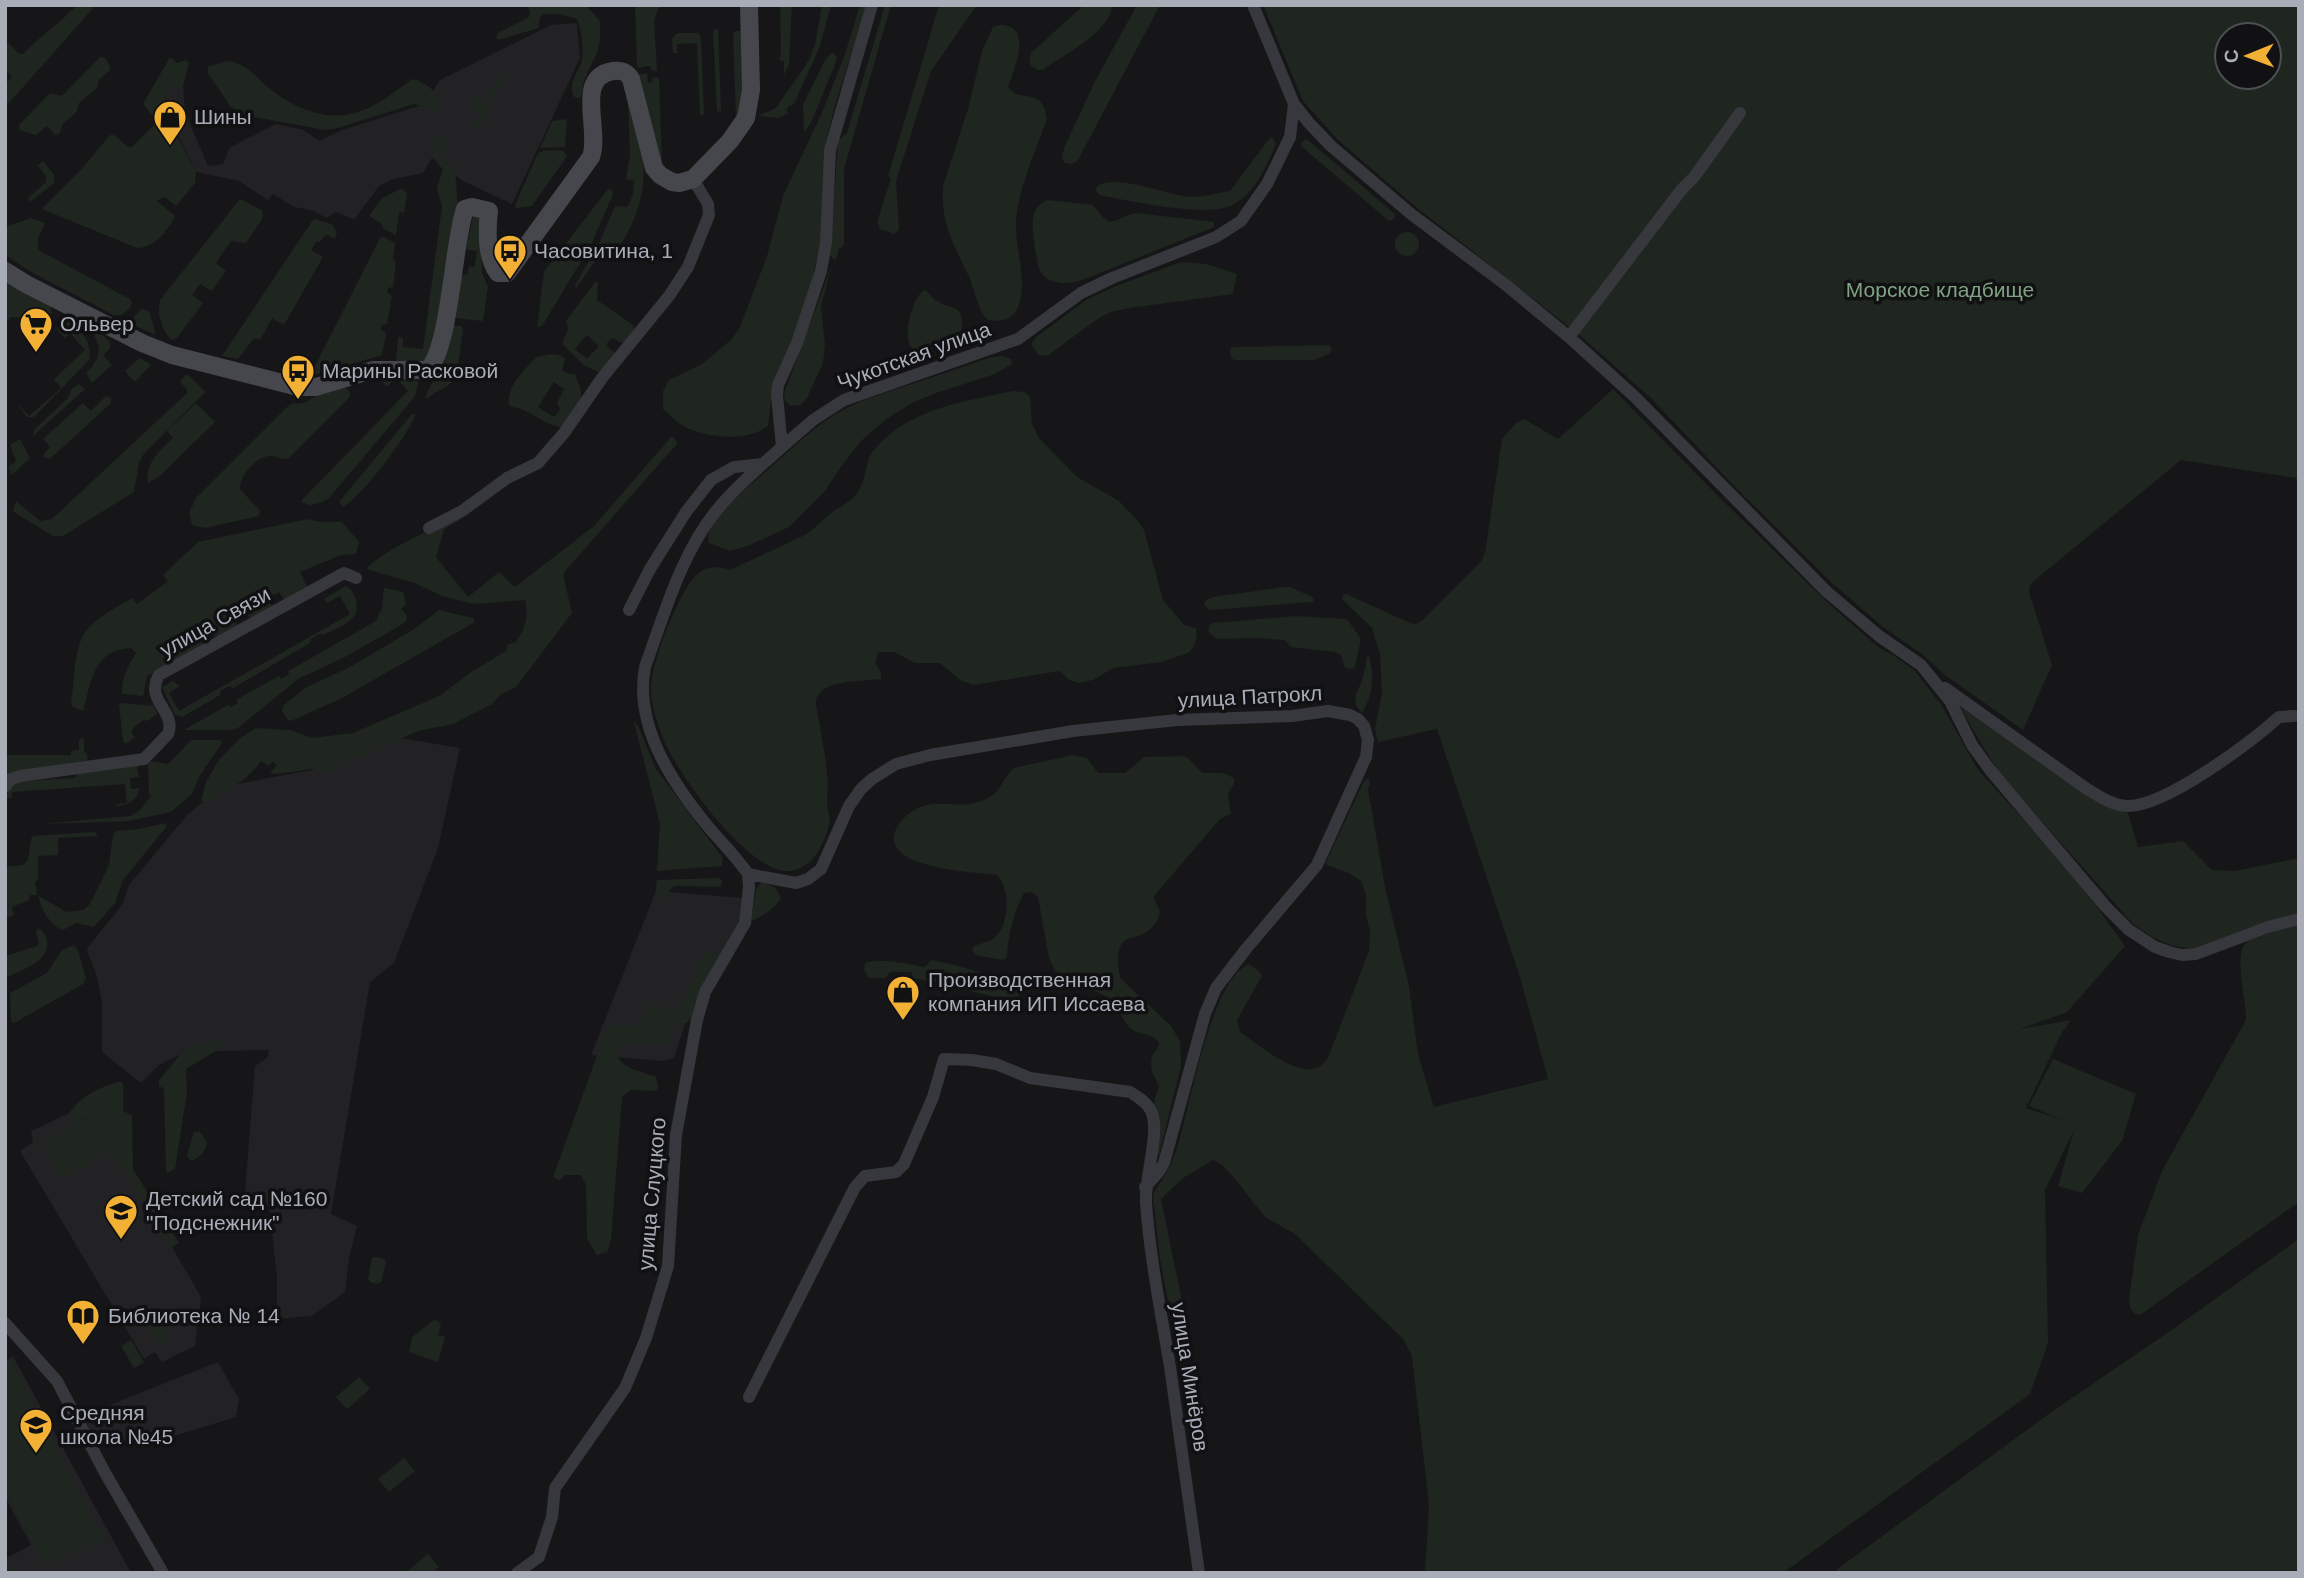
<svg xmlns="http://www.w3.org/2000/svg" width="2304" height="1578" font-family="Helvetica,sans-serif">
<style>
.built{fill:#222225}
.green{fill:#1e261f;fill-rule:evenodd}
.lines{fill:none;stroke-linecap:round;stroke-linejoin:round}
.street{stroke:#37383d;stroke-width:12}
.secondary{stroke:#45474d;stroke-width:18}
.labels{text-anchor:middle;stroke-width:7;stroke-linejoin:round;paint-order:stroke}
.poi-label{font-size:21px;fill:#a8adb8;stroke:#111113;text-anchor:start}
.park-label{font-size:21px;fill:#7fa381;stroke:#111113}
.street-label{font-size:21px;fill:#a8adb8;stroke:#111113}
</style>
<rect width="100%" height="100%" fill="#161618"/>
<path class="built" d="M577,23L580,58L512,204L463,181L432,158L423,173L393,179L379,186L354,220L336,212L327,218L311,210L294,207L273,194L268,200L239,181L196,172L168,114L164,89L183,86L185,112L208,166L223,164L229,148L276,124L304,130L319,141L342,130L425,104L440,80L551,25Z
M401,738L460,748L438,848L394,963L370,982L331,1214L357,1226L349,1258L345,1292L312,1316L277,1319V1276L269,1207L244,1205L255,1066L267,1058L269,1050L185,1052L159,1065L141,1083L102,1052V1002L96,973L87,951L88,947L122,905L129,885L187,815L221,787L317,769Z
M656,891L743,898L742,914L729,944L691,1005L674,1058L663,1061L591,1055Z
M89,1104L201,1297L195,1346L162,1362L155,1352L144,1359L20,1151L33,1142L31,1131Z
M13,1356L131,1573H5V1559L31,1545L5,1497V1361Z
M218,1362L239,1399L236,1417L148,1444L126,1441L94,1446L82,1416Z"/>
<path class="green" d="M96,5L9,103L5,102V84L12,77L5,69V40L18,53L23,54C40,36 59,24 76,6Z
M527,5H586L600,21C601,53 598,49 586,76C582,83 584,91 580,98L574,97C567,81 579,74 582,59C584,48 581,29 577,19L559,14H544L540,17L539,27L536,29L501,39H496L498,33L529,17L530,12Z
M635,5H660L654,20L657,71H653L649,66L639,68L637,66Z
M780,5H792L789,64L784,75V61L779,60L781,56Z
M822,5H831L820,46L795,102L792,106L789,105L786,111L789,113L778,118L758,116L776,108L809,60L815,44Z
M860,5H867L835,105L824,149L821,241L813,277L793,340L773,382L768,426C746,443 702,438 680,424C674,420 669,413 663,409V391L669,380L702,364L732,339L740,327L767,256L783,196L824,108L845,54Z
M885,5H891L844,169V246L839,249L836,259H833L830,255L838,141L847,133Z
M939,5H977L931,71L896,181L899,230L894,234L880,229L877,222L891,178L888,176Z
M1084,5H1112C1112,30 1064,55 1044,69L1038,70L1031,66L1029,59L1031,53Z
M1137,5H1160L1078,160L1072,164L1065,163L1062,158L1064,148L1094,83Z
M1263,5H2299V480L2296,478L2181,460L2035,580L2030,585L2029,592L2052,665L2023,730L1945,675L1922,654L1883,627L1831,582L1735,487L1651,398L1577,333L1416,207L1338,140L1303,101ZM2227,35H2269V77H2227Z
M1000,25C1034,25 1014,69 1008,87C1020,104 1043,86 1047,119C1037,146 1017,193 1016,222C1014,246 1031,291 1015,312C1009,322 996,322 986,319C978,307 975,293 970,279C955,246 940,225 943,186L968,109L982,51L993,27Z
M718,29L721,111L717,112L713,30Z
M736,31H743V110L736,119L733,34Z
M677,33H698L701,38L704,115H700L697,43L677,44V53H673L672,39Z
M833,52L837,57L834,67L811,123L804,132L803,105L826,58Z
M100,57L105,58L110,66V70L99,80L97,88L79,103L77,111L63,124L59,134L55,135L47,126L36,135L19,130V125L50,93L62,96Z
M170,57L177,63L186,60L189,63L183,86L164,90L171,124L196,172L195,183L176,206L164,197L157,201L175,216C168,230 155,248 137,248L42,209L80,171L110,135H114L128,147L133,146L154,125V118L144,105V102Z
M229,61C246,64 256,77 269,88C294,109 329,123 361,111C379,105 396,90 413,79C425,82 444,96 443,109L437,111L414,104L338,128L325,130L248,116L238,112L231,107L207,72L209,66Z
M500,72L503,74V77L482,125L477,129L474,128L480,112L472,108L470,101L476,98L486,101Z
M647,73L648,83L653,82L652,77L659,78L662,162H660L638,75Z
M628,100C633,119 641,139 643,158C647,197 633,229 611,259L598,257L576,288L575,285L598,246L615,206L627,207L633,195L634,181L626,179L630,155Z
M567,119L565,147L540,148L552,121Z
M437,135L448,141L439,161L452,165L455,169L458,207L456,225L431,353L425,362L396,361L398,337L403,338V347L423,349L442,207L437,187L443,170C435,160 426,145 437,135Z
M1272,137L1276,143C1267,165 1256,192 1234,204C1210,219 1129,201 1100,195L1096,191L1097,186C1116,173 1169,196 1191,197C1203,197 1218,193 1230,191L1268,140Z
M1305,139L1308,140L1395,214L1394,219L1389,221L1302,147L1301,144Z
M563,150L567,156L532,206L516,208L515,205L538,153L543,151Z
M43,161L54,175V183L30,202L28,198L46,182V176L38,165Z
M400,189L404,190L407,193L404,213L399,212L396,235L384,229L381,223L369,216L381,199Z
M608,189H611L613,194L591,245L542,326L537,327L544,272Z
M240,199L263,211L262,219L246,243L231,241L216,263L226,271L212,291L200,284L192,295L203,303L177,338L171,340C162,329 156,314 160,300Z
M1047,200L1093,205C1113,233 1112,218 1136,213L1214,222V227L1085,279C1073,284 1053,286 1043,275C1037,269 1037,257 1035,249C1033,231 1027,209 1047,200Z
M473,216L480,217L482,273L488,287L483,321L454,318L460,274L467,275L469,267H474L477,251L466,249Z
M31,218L45,223L38,239V250L130,299L132,302L130,308L121,315H114L31,272L5,255V227Z
M317,219L333,225L337,233L334,239L326,234L320,242L317,241L311,250L323,257L284,325L272,318L260,340L254,338L239,358L237,359L222,356L304,233L313,220Z
M1395 244a12 12 0 1 1 24 0a12 12 0 1 1-24 0Z
M384,237L395,243L393,259L396,263L393,287L388,288L387,292L392,296L387,324L382,325L381,330L386,333L382,355L314,375L313,370L375,248L380,238Z
M1181,262L1207,264L1237,274L1233,294L1129,308L1111,312L1099,318L1047,356L1039,355L1031,345L1035,338L1086,300L1114,287Z
M832,265L821,306L825,345L823,363L807,398L800,405L790,406L784,399L785,391Z
M5,279L50,305L52,313L45,319L11,317L5,323Z
M596,281L598,283L597,300L633,325L634,331L624,344L613,338L607,343V346L614,353L615,357L601,373L585,366L562,344L568,329L566,321ZM587,335L599,346L587,359L575,349Z
M924,290C931,293 931,298 937,301C952,311 963,302 962,327C961,334 960,338 955,343L917,353C899,345 911,299 924,290Z
M141,309L149,311L156,335L129,323Z
M67,316L70,317C81,331 93,342 89,360L34,417H27L15,401L29,416L61,388L54,379L85,350L70,333L65,338L57,330L58,324Z
M84,317L110,342V348L103,355L112,365L92,383L86,373C109,351 97,338 81,318Z
M452,325L461,326L463,329C461,341 459,377 450,384C443,389 434,392 427,399L425,397L441,365Z
M1329,345L1332,349L1330,353L1315,360H1235L1231,358L1230,349L1234,347Z
M553,354L559,355L565,358L562,370L569,374H575L581,391V399L561,427C545,425 535,414 521,409C517,408 513,407 509,406C506,386 524,371 536,357ZM554,382L564,389L557,403L560,410L554,417L538,407Z
M1002,356L1011,359L1012,364L992,375L936,393L912,403L885,420L861,441L840,468L825,491L789,527L748,546L730,551L709,543C702,518 754,483 771,467C795,446 818,422 847,408C865,399 884,393 903,387C932,377 961,368 989,358Z
M140,358L151,365L137,380L134,381L125,371Z
M185,375H188L205,392L143,455L139,463L134,492L63,536H53L14,512L13,509L16,501L40,521L52,519L187,393V389L180,382Z
M388,376C398,376 411,374 418,382L416,393L413,399L328,499C318,503 310,509 301,501L408,391L396,378L387,387L382,382Z
M79,384L85,389L32,437L35,429L68,398L72,388Z
M343,386L350,392V397L288,459C280,460 278,456 271,456C257,455 239,476 240,489L260,511L259,516L205,528L192,525L189,513L196,498L287,407L293,403C307,406 314,396 325,390C330,387 338,387 343,386Z
M1613,389L1722,500L1827,602L1878,647L1893,655L1915,671L1942,706L1978,770L2071,871L2125,946L2067,1012L2020,1029L2071,1020L2061,1034L2026,1108L2063,1120L2029,1106L2053,1059L2136,1094L2122,1141L2082,1193L2058,1186L2074,1130L2045,1190L2048,1343L2030,1394L1783,1573H1425L1429,1506L1412,1356L1403,1339L1295,1234L1265,1217L1232,1175L1221,1164L1213,1160L1183,1178L1161,1199L1186,1321L1181,1325L1173,1326L1160,1259L1153,1197C1155,1189 1159,1185 1163,1178C1169,1169 1174,1158 1177,1148C1190,1109 1210,980 1249,964L1260,972L1262,976L1237,1020L1240,1032C1258,1044 1299,1080 1320,1066C1324,1064 1326,1060 1328,1058L1369,951L1370,932L1366,915V895L1361,881L1349,873L1327,865L1326,862L1363,783L1368,778L1370,784L1368,789L1385,887L1409,986L1418,1054L1434,1107L1548,1079L1520,977L1437,729L1378,742L1375,729L1382,693L1380,654L1372,628L1343,600L1342,596L1346,594L1410,623L1416,624L1423,620L1481,562L1485,553L1502,439L1516,423L1524,419L1558,439Z
M1014,391L1024,392L1030,397L1032,424L1039,438L1077,477L1119,501L1137,520L1144,530L1163,600L1184,625L1196,628L1197,637L1193,648L1188,653L1161,662L1113,668L1093,680L1079,683L1069,680L1060,671L973,685L960,680L940,663H915L894,652H879L875,662L881,673V679C861,682 815,678 816,705C820,728 825,750 827,773C829,783 827,794 827,805C827,810 830,815 830,820C828,833 819,855 809,863C804,866 796,871 790,871C748,874 677,773 663,738C657,723 652,707 651,692C650,668 670,617 682,596C693,575 705,561 730,570L805,535C816,528 824,518 834,511C845,503 855,500 861,486C867,475 865,461 873,451C907,409 964,401 1014,391Z
M106,396L111,398V403L50,459L44,457V454L50,447L43,439L83,403L91,411Z
M196,403L215,422L160,476L148,483C145,462 160,451 173,438L167,431Z
M412,414H416C406,438 365,493 343,507L339,502Z
M672,436L677,442L676,445L566,570L563,574L572,613L516,687L500,695L492,704L453,724L418,731L353,760L340,762L330,772L312,769L277,774L270,773L277,765L273,761L268,766L261,761C249,780 224,792 205,804L201,801L206,782L218,761L239,739L256,728L290,730L312,738L353,733L441,695L471,672L506,651L508,644L515,643C525,630 529,616 525,600L474,604L442,596L412,582L369,570L368,567C386,549 435,527 459,517L460,520L444,529L436,557L468,597L499,572L515,587L594,526Z
M20,439L30,458L12,475L8,467L16,461L10,445Z
M308,519L320,522H342L359,542L356,554L341,555L300,572L307,587L284,600L279,592L268,598L272,606L250,619L246,611L234,618L237,625L215,637L211,630L200,637L203,644L147,676L143,696L122,694C121,680 128,665 136,653L131,648C93,650 92,680 83,711L73,707L71,702C75,682 73,648 86,631C96,617 118,607 132,598L137,604L168,581L163,575L198,542Z
M346,586C352,589 353,593 356,600C362,621 339,626 324,635L319,634L311,639L310,643L233,688L229,686L220,691V695L182,717L175,715L162,687L173,681L180,686L169,693L179,711L350,614L340,596L327,603L324,599Z
M1284,587H1290L1312,597L1314,600L1313,602L1210,610L1204,605L1206,600L1213,597Z
M384,588L403,592L406,604L401,609L407,616L406,622L347,656L298,679L238,728L230,730H184L228,705L231,707L238,703L236,700L279,676L281,679L289,674L288,671L376,621L382,608Z
M439,610L473,618L475,622L342,698L291,721L288,720L282,711L284,705L305,688L350,667L416,628Z
M1296,616L1347,619L1361,639L1355,667L1352,669L1345,668L1341,655L1335,652L1291,647L1285,640L1256,638L1217,639L1208,632L1209,626L1213,623Z
M1368,654C1375,672 1373,697 1362,713C1348,698 1359,692 1363,677C1365,669 1366,662 1368,654Z
M121,703L154,706L157,714L147,721L143,720L133,728L132,733L135,737L126,744L123,741L119,704Z
M1959,706L2103,804L2128,813L2138,847L2183,841L2212,870L2235,871L2299,858V915L2195,948C2170,949 2154,938 2134,925L2007,782L1996,768Z
M634,722L638,726L656,769L722,857V866L657,871L660,824Z
M81,738H84V752L87,754L88,760L46,769L13,772L5,778V755H71V751L79,750V741Z
M191,740H221L222,743L199,777L192,794L171,812L129,821L41,824L130,816L140,810L152,795H149L148,761L168,764Z
M1073,755L1087,758L1098,773H1125L1144,757L1184,756L1188,758L1202,773H1223L1234,778V784L1228,794L1231,814L1220,819L1154,896C1154,904 1162,908 1159,916C1145,953 1110,917 1120,978L1171,1026L1180,1041L1181,1066L1159,1155H1157L1154,1102L1159,1086L1152,1072L1151,1063L1152,1056L1159,1046V1042C1148,1031 1138,1036 1129,1027C1121,1018 1120,1007 1111,999L1055,971L1049,958L1038,897L1032,892L1024,893C1014,912 1008,935 1007,957L1004,960L975,955L972,948C978,943 987,943 993,939C1010,926 1011,890 997,875C974,872 875,869 897,827C903,816 915,808 927,805C950,801 967,810 990,797C1001,791 1004,776 1014,768Z
M137,765L139,777L130,778L131,789L140,788C136,801 129,805 116,806V804L127,803L125,784L12,792V798H5L13,784L20,781L74,778L79,773Z
M165,823L167,826L123,880L115,903L94,927L76,923L63,930C52,927 39,908 39,896L66,912L83,910L90,904L109,865L113,835L116,831L139,829Z
M95,832L98,836L58,838V855L38,856V880L35,882L37,895H30L29,900L12,907L14,915L5,919V867L23,865L28,860L31,839L33,836Z
M718,878L722,880L721,887L675,886L671,888L665,900L655,897L657,880Z
M762,882L776,888L781,899C774,909 763,916 751,921L756,889Z
M2299,925V1202L2140,1315L2135,1314L2131,1309L2129,1300L2138,1235L2162,1171L2246,1020C2247,1003 2233,954 2246,943C2249,940 2256,938 2261,936C2273,932 2286,927 2299,925Z
M38,929L42,930C61,958 24,969 5,978V956L37,946L39,943L36,932Z
M74,945L78,951L86,978L83,984L14,1023L11,1021L10,993L47,973L62,950Z
M705,951L717,954L719,958L692,1018L686,1023L675,1026L669,1039L663,1044C648,1042 635,1044 620,1044C608,1066 641,1071 656,1077L658,1088L656,1091L631,1090L622,1097L611,1240L607,1252L597,1255L587,1239L586,1185L581,1175H566L559,1180L553,1177L608,1025L613,1027L624,1024L638,1028L649,1002L670,1011L679,1008Z
M931,960C946,962 1006,978 1016,988C1019,992 1019,993 1019,999L1016,1001L1009,1000L914,978L911,972H890L886,978H869L864,970L865,963C883,957 906,964 925,967Z
M219,1038L223,1040L224,1046L186,1069L187,1092L175,1169L166,1173L164,1089L159,1086V1080L184,1050Z
M118,1082H122L123,1086V1111L132,1115L133,1169L179,1243L172,1247L167,1244L120,1164L110,1160V1154L88,1117L86,1116L77,1121L68,1116C77,1098 99,1087 118,1082Z
M86,1118L107,1154L63,1179L42,1143Z
M194,1132H200L207,1142C206,1152 199,1158 191,1161L187,1155Z
M2299,1239V1573H1832L2050,1413L2179,1325Z
M376,1257L384,1259L386,1262L381,1282L378,1284L370,1282L368,1279L372,1258Z
M151,1316L169,1338L160,1345L143,1323Z
M434,1320L438,1321L441,1325L438,1335L445,1337L438,1362L409,1352L412,1337Z
M131,1340L144,1362L134,1368L121,1346Z
M11,1360L103,1539L44,1565L5,1491V1363Z
M359,1377L370,1389L347,1409L336,1397Z
M404,1458L415,1471L389,1492L378,1479Z
M428,1554L439,1567L432,1573H405Z"/>
<g class="lines">
<path class="street" d="M872,5L830,150L826,243L821,271L797,343L778,385L777,395L782,447L813,420L844,400L1018,339L1081,293L1112,278L1216,237L1241,221L1267,184L1290,137L1294,104
M1253,5L1294,104L1309,123L1331,146L1411,214L1506,285L1569,337L1635,397L1826,591L1879,636L1921,665L1950,701L1972,745L1990,770L2106,907L2129,930L2155,947L2169,952L2182,955L2196,954L2268,927L2299,919
M1569,337L1682,189L1694,177L1740,113
M782,447C760,467 735,487 716,511C681,554 664,615 645,667C634,725 671,781 706,824C720,841 736,856 748,874L796,883L808,879L821,869L849,806L861,789L872,779L896,764L930,755L1073,731L1177,720L1292,716L1328,711L1350,715L1358,719L1364,726L1368,740L1366,757L1317,865L1246,949L1216,988L1205,1014L1164,1163L1158,1173L1145,1187
M429,528L462,511L507,478L538,463L564,433L602,378L669,296L688,267L709,215L708,204L693,179
M629,610L650,569L686,512L711,480L734,467L763,464
M1945,688L2087,789C2099,796 2111,805 2126,806C2164,808 2251,742 2279,717L2294,716
M5,787L11,779L20,776L144,759L168,734C177,711 144,701 159,675L344,573L356,578
M5,1323L57,1381L104,1471L163,1573
M749,1397L855,1187L865,1176L896,1172L904,1164L933,1097L944,1059L972,1060L996,1064L1030,1078L1130,1092C1138,1097 1145,1101 1150,1109C1162,1128 1144,1178 1146,1203C1150,1258 1161,1312 1170,1367C1180,1435 1189,1504 1199,1573
M517,1573L539,1557L552,1517L555,1488L625,1388L646,1338L668,1266L676,1135L697,1020L705,992L745,923L749,887L748,874"/>
<path class="secondary" d="M5,271L26,284L142,343L172,355L298,387H316L373,370H427C450,352 453,242 465,209L472,207L489,211C487,229 486,258 498,273H507L591,157C601,130 574,77 613,71C622,70 627,72 631,79L654,168L660,175L672,182L679,183L693,179L730,141L746,118L751,90L749,5"/>
</g>
<defs>
<symbol id="shop-pin" viewBox="-11 -11 22 30"><path d="M0 17L-7.5 6A9.5 9.5 0 1 1 7.5 6Z" fill="#f2b134" stroke="#111113"/><path d="M-5-2.5h2.3a2.7 3.5 0 0 1 5.4 0H5L5.5 6h-11ZM-1.5-2.5h3a1.5 2.3 0 0 0-3 0Z" fill="#111"/></symbol>
<symbol id="bus-pin" viewBox="-11 -11 22 30"><path d="M0 17L-7.5 6A9.5 9.5 0 1 1 7.5 6Z" fill="#f2b134" stroke="#111113"/><path d="M-5-6H5V4H4V6H2V4H-2V6H-4V4H-5ZM-3.5-4V0h7V-4ZM-3.5 1.2v1.5H-2V1.2ZM2 1.2v1.5H3.5V1.2Z" fill="#111"/></symbol>
<symbol id="supermarket-pin" viewBox="-11 -11 22 30"><path d="M0 17L-7.5 6A9.5 9.5 0 1 1 7.5 6Z" fill="#f2b134" stroke="#111113"/><path d="M-6-5.5h2.5l.6 2H6L4.5 2H-2.5L-4.4-4H-6ZM-1.5 3.2a1.3 1.3 0 1 0 .1 0ZM3 3.2a1.3 1.3 0 1 0 .1 0Z" fill="#111"/></symbol>
<symbol id="school-pin" viewBox="-11 -11 22 30"><path d="M0 17L-7.5 6A9.5 9.5 0 1 1 7.5 6Z" fill="#f2b134" stroke="#111113"/><path d="M0-5L7-2L0 1L-7-2ZM-4 1L0 2.5L4 1V4Q0 6-4 4Z" fill="#111"/></symbol>
<symbol id="library-pin" viewBox="-11 -11 22 30"><path d="M0 17L-7.5 6A9.5 9.5 0 1 1 7.5 6Z" fill="#f2b134" stroke="#111113"/><path d="M-6-4Q-3-5.5-.7-3.5V5Q-3 3-6 4ZM6-4Q3-5.5 .7-3.5V5Q3 3 6 4Z" fill="#111"/></symbol>
</defs>
<g fill-rule="evenodd">
<use href="#shop-pin" x="151" y="98" width="38" height="52"/>
<use href="#bus-pin" x="491" y="232" width="38" height="52"/>
<use href="#supermarket-pin" x="17" y="305" width="38" height="52"/>
<use href="#bus-pin" x="279" y="352" width="38" height="52"/>
<use href="#shop-pin" x="884" y="973" width="38" height="52"/>
<use href="#school-pin" x="102" y="1192" width="38" height="52"/>
<use href="#library-pin" x="64" y="1297" width="38" height="52"/>
<use href="#school-pin" x="17" y="1406" width="38" height="52"/>
</g>
<g class="labels">
<g class="poi-label">
<text x="194" y="124">Шины</text>
<text x="534" y="258">Часовитина, 1</text>
<text x="60" y="331">Ольвер</text>
<text x="322" y="378">Марины Расковой</text>
<text x="928" y="987">Производственная<tspan x="928" dy="24">компания ИП Иссаева</tspan></text>
<text x="146" y="1206">Детский сад №160<tspan x="146" dy="24">"Подснежник"</tspan></text>
<text x="108" y="1323">Библиотека № 14</text>
<text x="60" y="1420">Средняя<tspan x="60" dy="24">школа №45</tspan></text>
</g>
<g class="park-label">
<text x="1940" y="297">Морское кладбище</text>
</g>
<g class="street-label">
<text transform="translate(914 356) rotate(-20)" y="7">Чукотская улица</text>
<text transform="translate(215 622) rotate(-29)" y="7">улица Связи</text>
<text transform="translate(1250 697) rotate(-3)" y="7">улица Патрокл</text>
<text transform="translate(652 1194) rotate(-85)" y="7">улица Слуцкого</text>
<text transform="translate(1190 1377) rotate(81)" y="7">улица Минёров</text>
</g>
</g>
<rect width="2304" height="1578" fill="none" stroke="#a8adb8" stroke-width="14"/>
<g transform="translate(2248 56) rotate(269)"><circle r="33" fill="#111113" stroke="#4d4f55" stroke-width="2"/>
<path d="M0-5L12 26L0 18L-12 26Z" fill="#f2b134"/>
<text y="-10" font-size="19" font-weight="bold" text-anchor="middle" fill="#a8adb8">С</text>
</g>
</svg>
